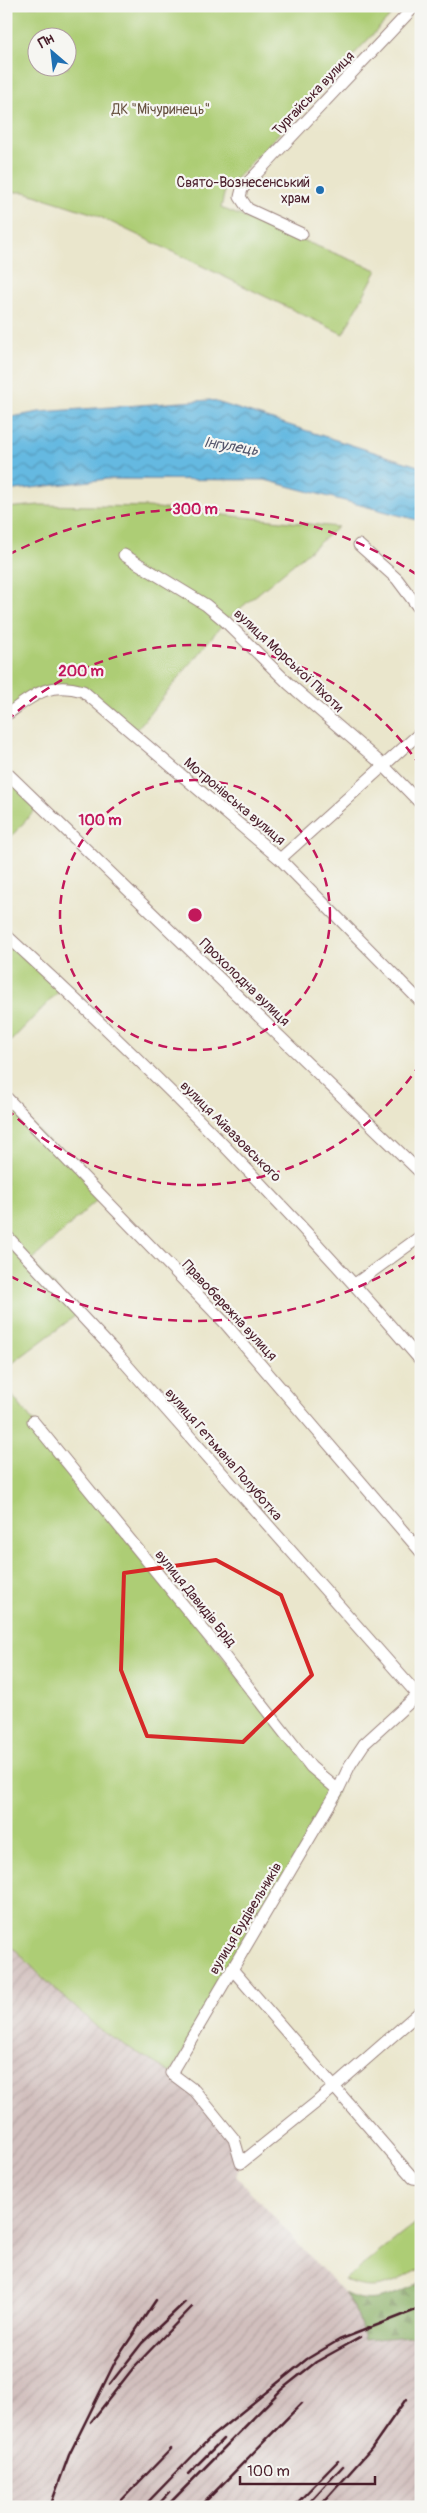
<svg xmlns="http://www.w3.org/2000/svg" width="427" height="2513" font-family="Pangolin,sans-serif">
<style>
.industrial{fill:url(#industrial-furrows)}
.green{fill:#adcd74;stroke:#7c7650;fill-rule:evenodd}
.forest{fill:url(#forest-firs);stroke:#6a6848}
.water{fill:url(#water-waves);stroke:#586c86}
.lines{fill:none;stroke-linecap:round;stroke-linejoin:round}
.minor-casing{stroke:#9a827c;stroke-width:13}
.minor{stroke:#fff;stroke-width:11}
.rail{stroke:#4a1f2b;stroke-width:2.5}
.marked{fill:none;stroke:#d62828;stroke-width:4;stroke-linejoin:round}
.ring{fill:none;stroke:#c2185b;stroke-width:2.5;stroke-dasharray:9 6}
.poi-dot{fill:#1f6fb2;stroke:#f6f6f2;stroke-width:2}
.labels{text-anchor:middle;stroke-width:4.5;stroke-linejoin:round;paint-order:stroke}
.street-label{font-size:14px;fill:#4a1f2b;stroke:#f6f6f2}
.park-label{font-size:14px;fill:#685341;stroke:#f6f6f2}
.poi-label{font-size:14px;fill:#4a1f2b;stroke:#f6f6f2;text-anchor:end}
.water-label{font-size:15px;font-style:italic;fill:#53556b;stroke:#f6f6f2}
.centre{fill:#c2185b;stroke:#f6f6f2;stroke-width:2.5}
.ring-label{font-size:15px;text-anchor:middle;font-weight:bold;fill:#c2185b;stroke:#f6f6f2;stroke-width:4.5;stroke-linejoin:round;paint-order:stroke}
</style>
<defs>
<pattern id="industrial-furrows" width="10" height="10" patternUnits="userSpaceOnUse" patternTransform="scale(1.25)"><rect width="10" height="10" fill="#d1bfbd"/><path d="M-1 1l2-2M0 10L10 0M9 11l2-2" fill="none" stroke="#b5a4a3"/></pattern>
<pattern id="forest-firs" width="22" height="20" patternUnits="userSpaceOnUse" patternTransform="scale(1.25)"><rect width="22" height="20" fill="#8ab066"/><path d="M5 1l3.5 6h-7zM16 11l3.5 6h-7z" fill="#738f54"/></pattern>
<pattern id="water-waves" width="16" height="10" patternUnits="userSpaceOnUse" patternTransform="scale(1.25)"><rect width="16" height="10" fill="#65b9e1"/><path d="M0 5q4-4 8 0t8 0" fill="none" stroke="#5596b7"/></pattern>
</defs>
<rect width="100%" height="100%" fill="#f6f6f2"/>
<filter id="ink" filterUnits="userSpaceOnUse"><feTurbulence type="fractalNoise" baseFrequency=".02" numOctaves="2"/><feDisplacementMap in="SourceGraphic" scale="10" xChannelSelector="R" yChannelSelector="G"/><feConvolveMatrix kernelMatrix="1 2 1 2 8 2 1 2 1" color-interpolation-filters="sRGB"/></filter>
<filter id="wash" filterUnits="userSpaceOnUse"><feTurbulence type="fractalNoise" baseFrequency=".0096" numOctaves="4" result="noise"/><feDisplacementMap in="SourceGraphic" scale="20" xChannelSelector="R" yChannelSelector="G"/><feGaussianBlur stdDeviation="1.12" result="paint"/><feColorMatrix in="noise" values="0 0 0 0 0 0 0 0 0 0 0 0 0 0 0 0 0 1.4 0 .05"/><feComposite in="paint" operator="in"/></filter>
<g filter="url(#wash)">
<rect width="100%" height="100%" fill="#eae6cc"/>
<path class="industrial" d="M6,1940L41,1976L171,2073L234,2139L241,2163L236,2176L344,2293L354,2306L361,2322L364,2340L421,2335V2507H6Z"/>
<path class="green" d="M6,6H400L225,190L221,208L377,270L343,334L94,214L25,192H6ZM38,38H68V68H38Z
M40,505L148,507L338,527L225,621L133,734L83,691L66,686L6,715V508Z
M6,772L39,806L6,842Z
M6,935L63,987L6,1046Z
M6,1097L101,1196L31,1261L79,1313L6,1368Z
M6,1388L311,1767L338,1790L171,2073L100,2030L41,1976L6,1940Z
M421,2219V2269C391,2283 376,2295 344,2280Z"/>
<path class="forest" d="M421,2283V2335L364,2340C361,2321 355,2308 344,2293C373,2308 393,2294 421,2283Z"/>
<path class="water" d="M210,400L421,467V521L265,480L107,479L6,491V418L39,412Z"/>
</g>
<g filter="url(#ink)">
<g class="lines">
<defs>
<path id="minor" d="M302,234L248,209L240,197L242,189L415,6
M359,545L397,579L421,611
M124,555L206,605L225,621L289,684L383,765L421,804
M6,715C34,695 48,681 83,691L280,859L421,1002
M6,772L421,1173
M280,859L421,732
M6,935C153,1069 292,1210 421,1361
M6,1097L224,1322L421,1552
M6,1235L118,1355L417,1694
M355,1284L421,1236
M33,1421L211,1639L311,1767L338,1790
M421,1692L364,1744L350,1765L338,1790L171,2073L195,2091L234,2139L241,2163L318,2101L421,2011
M232,1969L413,2178L421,2179"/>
</defs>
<use href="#minor" class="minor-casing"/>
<use href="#minor" class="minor"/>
<path class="rail" d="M110,2384L142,2343L185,2302
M91,2422L134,2367L192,2307
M188,2474L223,2439
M50,2507L69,2455L116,2360L156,2300
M115,2507L171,2449
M143,2507L211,2437L307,2359L339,2340L421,2308
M156,2507L169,2493
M166,2507L282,2389L316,2362L361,2337
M200,2507L302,2403
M293,2507L338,2461
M305,2507L343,2466
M319,2507L371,2449L406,2399"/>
</g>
</g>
<path class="marked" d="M216,1560L281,1595L312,1675L243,1742L147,1736L121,1670L124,1573Z"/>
<g class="ring">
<circle cx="195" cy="915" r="135"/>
<path d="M420 1064A270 270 0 0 1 7 1109M7 721A270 270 0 0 1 420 766"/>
<path d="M419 1254A406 406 0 0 1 8 1275M8 555A406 406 0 0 1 419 576"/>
</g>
<circle class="poi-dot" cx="320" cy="190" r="5"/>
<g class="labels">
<g class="street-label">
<text transform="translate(313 93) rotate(-46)" y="5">Тургайська вулиця</text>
<text transform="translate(289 660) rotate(43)" y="5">вулиця Морської Піхоти</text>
<text transform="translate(235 801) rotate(40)" y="5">Мотронівська вулиця</text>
<text transform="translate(245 982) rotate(44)" y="5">Прохолодна вулиця</text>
<text transform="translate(231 1131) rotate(45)" y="5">вулиця Айвазовського</text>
<text transform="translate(230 1310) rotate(47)" y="5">Правобережна вулиця</text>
<text transform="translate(224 1454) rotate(49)" y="5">вулиця Гетьмана Полуботка</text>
<text transform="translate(196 1598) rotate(51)" y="5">вулиця Давидів Брід</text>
<text transform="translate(245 1918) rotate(-59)" y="5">вулиця Будівельників</text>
</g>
<g class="park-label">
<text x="161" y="114">ДК "Мічуринець"</text>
</g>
<g class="poi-label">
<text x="310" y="187">Свято-Вознесенський<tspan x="310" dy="16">храм</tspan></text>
</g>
<g class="water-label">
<text transform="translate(231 446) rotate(9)" y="5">Інгулець</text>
</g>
</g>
<circle cx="195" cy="915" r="8" class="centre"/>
<g class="ring-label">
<text x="195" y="514">300 m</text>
<text x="81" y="676">200 m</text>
<text x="100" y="825">100 m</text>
</g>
<rect width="427" height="2513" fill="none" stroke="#f6f6f2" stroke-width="25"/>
<g transform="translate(52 52) rotate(332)"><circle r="24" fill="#f6f6f2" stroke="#b1a0a2"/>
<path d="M0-4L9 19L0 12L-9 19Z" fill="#1f6fb2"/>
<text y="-8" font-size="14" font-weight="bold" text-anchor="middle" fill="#4a1f2b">Пн</text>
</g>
<path d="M240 2476v8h135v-8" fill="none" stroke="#4a1f2b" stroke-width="2.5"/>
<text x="247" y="2476" font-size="15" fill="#4a1f2b" stroke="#f6f6f2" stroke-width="4" paint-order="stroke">100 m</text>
</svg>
